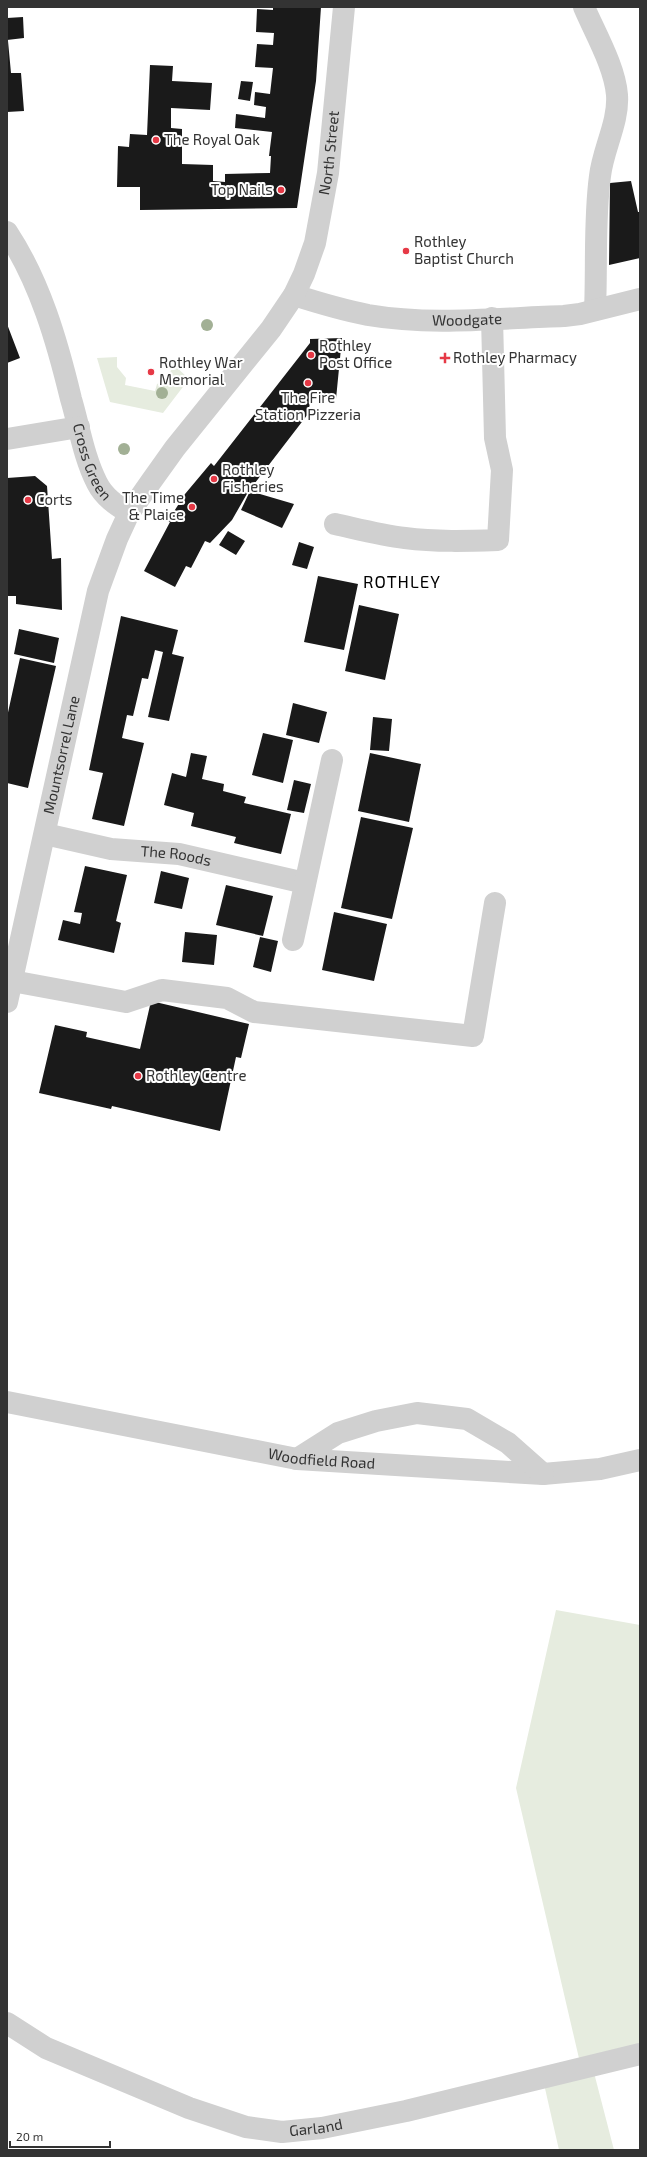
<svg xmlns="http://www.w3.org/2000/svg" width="647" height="2157" font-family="'Exo 2',sans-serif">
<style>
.green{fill:#e6ecdf}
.building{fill:#1a1a1a}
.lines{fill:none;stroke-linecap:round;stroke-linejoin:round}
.minor{stroke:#d0d0d0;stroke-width:22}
.tree{fill:#a2b095}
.poi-dot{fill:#e63946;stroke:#fff;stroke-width:1.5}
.labels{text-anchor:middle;stroke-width:4;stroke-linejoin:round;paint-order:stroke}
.poi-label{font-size:15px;fill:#333;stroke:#fff;text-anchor:start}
.street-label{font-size:15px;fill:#333;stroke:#fff}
.quarter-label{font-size:17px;letter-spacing:1px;fill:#000;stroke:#fff}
</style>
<rect width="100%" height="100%" fill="#fff"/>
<path class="green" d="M117,357V367L126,378L125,385L155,391L157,384C167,381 173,373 171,362L189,379L163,413L110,402L97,358Z
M556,1610L640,1625V2054L592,2065L614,2150H559L544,2084L581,2067L516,1788Z"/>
<path class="building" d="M273,7H321L316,81L297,208L140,210V187H117L118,146L129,147L130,134L147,135L150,65L173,66L172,81L212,83L210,110L171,108V128L182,129V164L213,165V181L225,182V174L270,173L271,156H269L272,132L235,128L236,114L265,118L266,107L254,105L255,92L270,94L273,68L255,67L257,44L273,45L274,33L256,32L257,9L273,10Z
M23,17L24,38L7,40V18Z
M8,41L11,73H21L24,111L7,112Z
M241,81L253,82L250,101L238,99Z
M631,181L638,212H640V258L609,265L610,183Z
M7,324L20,358L7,363Z
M342,338L336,399L311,397L308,414L248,492L232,520L210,543L205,541L191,568L186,566L175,587L144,571L170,522L168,521L185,494L211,463L214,466L310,343V339Z
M35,476L47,486L52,559L61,558L62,610L16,604V596H7V478Z
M250,491L294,504L282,528L241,510Z
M228,531L245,541L236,555L219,545Z
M299,542L314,547L307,569L292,565Z
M318,576L358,584L344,650L304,642Z
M359,605L399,614L385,680L345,671Z
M121,616L178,630L172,654L184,657L169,721L148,717L163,652L155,650L148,679L142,678L133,716L127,715L122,738L144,743L124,826L92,819L103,773L89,770Z
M19,629L59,638L54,663L14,654Z
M20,658L56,666L28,788L7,783V717Z
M293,703L327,712L319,743L286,735Z
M373,717L392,719L389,751L370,750Z
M263,733L293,740L283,783L252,775Z
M191,753L207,756L202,779L224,784L223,791L246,797L244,803L291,814L281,854L234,843L236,837L191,826L194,813L164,805L172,773L186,777Z
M370,753L421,764L409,822L358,811Z
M294,780L311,784L304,813L287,810Z
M361,817L413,828L392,919L341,908Z
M85,866L127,875L116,921L121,923L114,953L58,940L63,920L80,924L82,913L74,912Z
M161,871L189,878L182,909L154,903Z
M226,885L273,896L263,936L216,925Z
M334,912L387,924L374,981L322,970Z
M185,932L217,935L214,965L182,962Z
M260,937L278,941L271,972L253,967Z
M151,1001L249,1024L241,1058L236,1057L220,1131L112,1106L111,1109L39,1093L55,1025L87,1032L86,1037L140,1049Z"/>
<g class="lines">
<g class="minor">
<path d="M584,7C595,33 615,67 617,95C619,122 603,149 600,176C594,220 597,266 595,310"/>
<path id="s1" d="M7,232C40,282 57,341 71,399C79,426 84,458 97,483C104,497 116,505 129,513"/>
<path id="s2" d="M294,295C319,303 343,310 368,315C432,326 499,318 564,316L580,314L640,299"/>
<path d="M7,439L79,427"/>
<path d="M335,524C358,529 381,535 405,538C436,542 467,541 498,540L502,470L495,438L492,318"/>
<path id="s3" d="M45,834L111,849L179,854L305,883"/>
<path d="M293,940L332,760"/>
<path d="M12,981L126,1002L162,990L227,998L254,1012L473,1036L495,903"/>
<path id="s4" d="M7,1002L98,591L117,539L129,513L150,483L175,448L271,329L294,295L304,274L315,243L328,173L344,7"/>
<path id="s5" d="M7,1402L297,1459L543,1474L600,1469L640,1460"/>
<path d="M297,1459L338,1433L376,1421L417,1413L467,1419L508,1443L543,1474"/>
<path id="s6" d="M7,2023L46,2048L189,2108L246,2127L282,2132L322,2128L406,2111L640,2054"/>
</g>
</g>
<g class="tree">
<circle cx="207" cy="325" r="6"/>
<circle cx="162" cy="393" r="6"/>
<circle cx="124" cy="449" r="6"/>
</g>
<g class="poi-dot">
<circle cx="156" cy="140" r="4"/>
<circle cx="281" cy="190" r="4"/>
<circle cx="406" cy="251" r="4"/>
<circle cx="311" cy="355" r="4"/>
<path d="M443 352h4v4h4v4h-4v4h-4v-4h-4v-4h4z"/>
<circle cx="151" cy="372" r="4"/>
<circle cx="308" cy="383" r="4"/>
<circle cx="214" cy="479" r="4"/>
<circle cx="28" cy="500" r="4"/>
<circle cx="192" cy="507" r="4"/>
<circle cx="138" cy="1076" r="4"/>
</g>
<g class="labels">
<g class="poi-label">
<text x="164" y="145">The Royal Oak</text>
<text x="273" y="195" text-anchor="end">Top Nails</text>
<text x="414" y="247">Rothley<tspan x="414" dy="17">Baptist Church</tspan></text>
<text x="319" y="351">Rothley<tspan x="319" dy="17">Post Office</tspan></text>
<text x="453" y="363">Rothley Pharmacy</text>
<text x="159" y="368">Rothley War<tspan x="159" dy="17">Memorial</tspan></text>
<text x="308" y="403" text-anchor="middle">The Fire<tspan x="308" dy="17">Station Pizzeria</tspan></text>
<text x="222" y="475">Rothley<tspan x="222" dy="17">Fisheries</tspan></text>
<text x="184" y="503" text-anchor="end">The Time<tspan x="184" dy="17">&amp; Plaice</tspan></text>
<text x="36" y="505">Corts</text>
<text x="146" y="1081">Rothley Centre</text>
</g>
<g class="street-label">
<text dy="5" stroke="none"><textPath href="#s4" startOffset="926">North Street</textPath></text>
<text dy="5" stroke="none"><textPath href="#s2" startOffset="176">Woodgate</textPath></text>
<text dy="5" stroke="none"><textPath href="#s1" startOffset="246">Cross Green</textPath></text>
<text dy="5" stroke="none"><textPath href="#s4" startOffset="253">Mountsorrel Lane</textPath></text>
<text dy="5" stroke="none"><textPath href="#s3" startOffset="133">The Roods</textPath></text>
<text dy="5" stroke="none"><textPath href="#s5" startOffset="320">Woodfield Road</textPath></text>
<text dy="5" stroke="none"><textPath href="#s6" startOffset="332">Garland</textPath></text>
</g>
<g class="quarter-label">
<text x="402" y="588">ROTHLEY</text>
</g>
</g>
<rect width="647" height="2157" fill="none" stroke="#333333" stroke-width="16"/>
<path d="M10 2141v6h100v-6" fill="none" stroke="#333333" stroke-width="2"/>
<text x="16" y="2141" font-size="12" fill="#333333" stroke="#ffffff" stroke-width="3" paint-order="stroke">20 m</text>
</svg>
